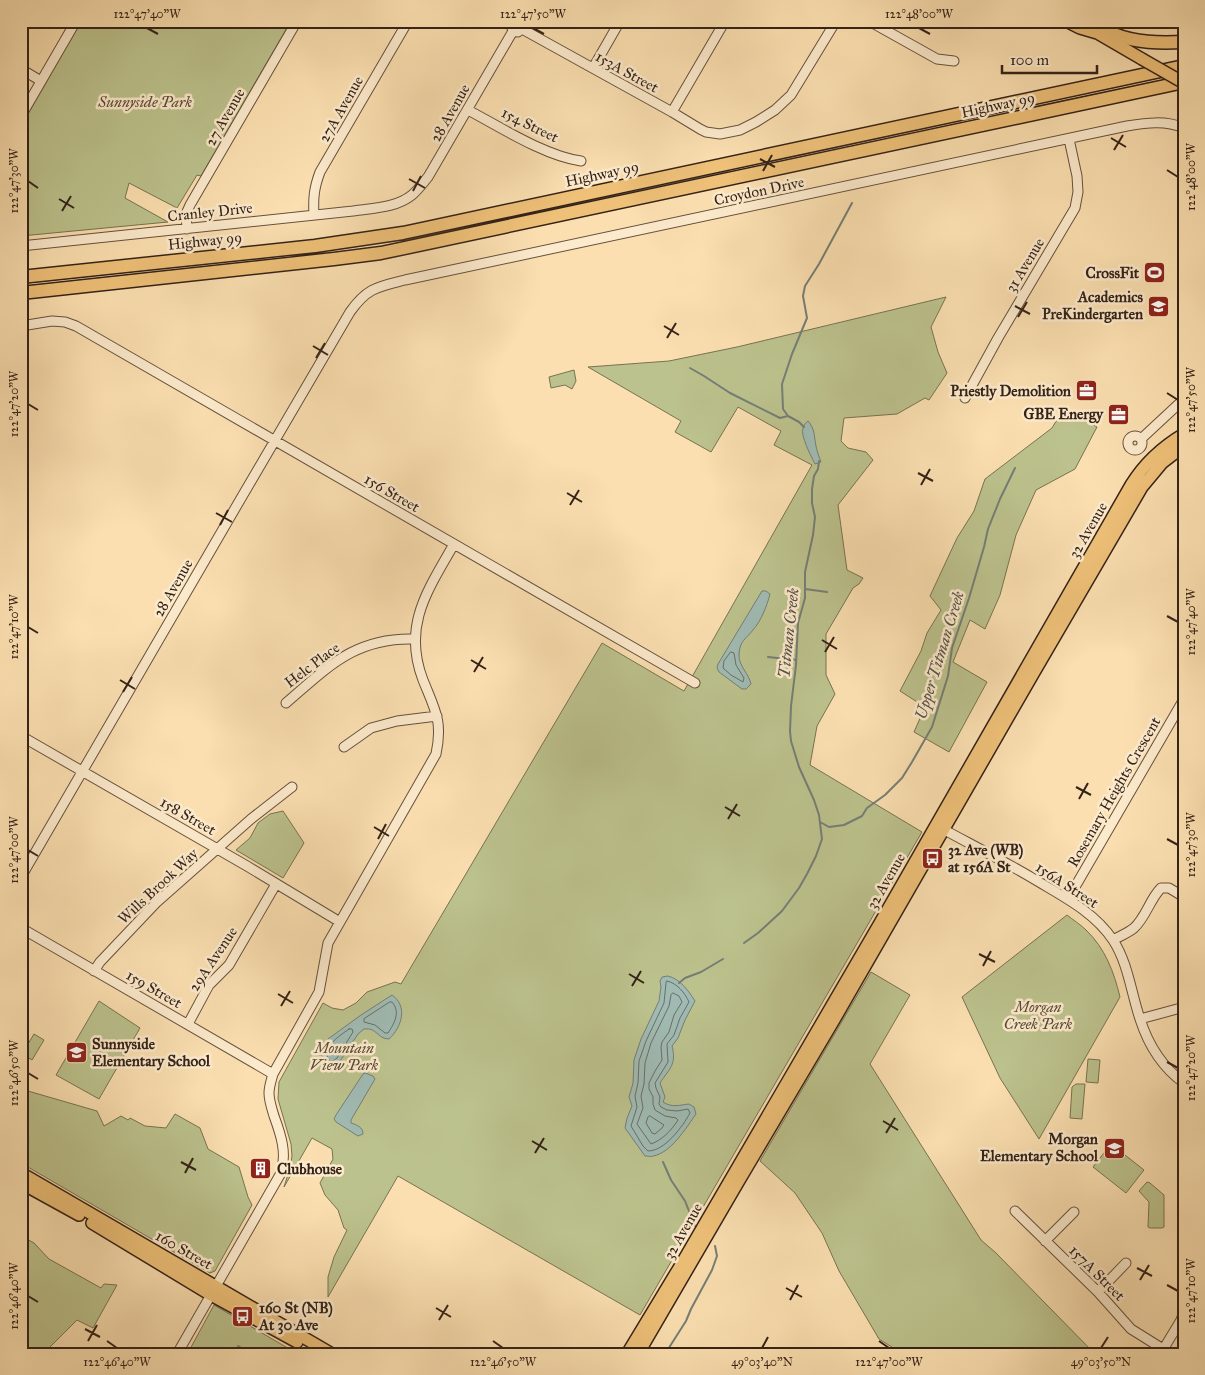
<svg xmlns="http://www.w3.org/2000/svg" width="1205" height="1375" font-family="'IM FELL Great Primer',serif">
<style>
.green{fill:#bcc28d;stroke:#787252}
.water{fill:#a0bbb4;stroke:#757e76}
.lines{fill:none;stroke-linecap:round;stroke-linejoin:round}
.shore{stroke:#6a6e66;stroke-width:1}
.stream{stroke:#757e76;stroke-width:2}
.minor-casing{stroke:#66513e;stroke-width:11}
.major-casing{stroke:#342218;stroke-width:14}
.highway-casing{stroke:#342218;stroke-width:15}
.minor{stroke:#fceacc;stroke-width:9}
.major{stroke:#eec078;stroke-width:11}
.highway{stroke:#eec078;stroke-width:12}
.major-bridge-casing{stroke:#342218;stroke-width:14;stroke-linecap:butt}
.major-bridge{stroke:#eec078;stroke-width:11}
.ticks{fill:none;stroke:#342218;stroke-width:2}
.labels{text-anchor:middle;stroke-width:5;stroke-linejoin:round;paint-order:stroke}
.street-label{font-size:15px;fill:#342218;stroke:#fceacc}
.park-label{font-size:15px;font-style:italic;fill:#564a35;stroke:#fceacc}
.poi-label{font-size:15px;font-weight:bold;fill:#342218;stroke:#fceacc;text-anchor:end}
.water-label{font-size:16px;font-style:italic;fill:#545047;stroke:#fceacc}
.neatline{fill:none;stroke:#342218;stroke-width:2}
.ticks-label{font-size:12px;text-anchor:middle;fill:#342218}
</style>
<rect width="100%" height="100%" fill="#fbdfb0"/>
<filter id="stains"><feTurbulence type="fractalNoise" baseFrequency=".004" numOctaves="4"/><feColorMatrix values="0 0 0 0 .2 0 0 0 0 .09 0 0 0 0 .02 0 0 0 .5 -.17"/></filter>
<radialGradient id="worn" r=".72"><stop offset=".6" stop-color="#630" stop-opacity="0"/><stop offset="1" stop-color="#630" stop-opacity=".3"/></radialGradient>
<path class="green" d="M81,21H291L201,176L197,175L177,208L129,183L125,198L168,222L21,236V126Z
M946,297L931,327L938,352L947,373L929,400L925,398L897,414L844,418L841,441L848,448L866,452L873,460L838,505L847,570L863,578L859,584L853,588L826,634V675L835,694L817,726L810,765L922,832L640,1315L398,1176L328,1297V1277L334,1257L347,1230L344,1228L338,1210L325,1195L320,1183L333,1159L332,1149L312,1138L284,1187L290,1168L292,1156L291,1144L278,1099L279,1082L323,1003L332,1008L343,1010L356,1003L367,992L395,982L401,984L602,643L684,691L812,465L774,445L781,431L738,407L711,452L675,432L681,421L588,367L669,361L737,347Z
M574,370L576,381L572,389L565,385L551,388L549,377Z
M1064,408L1097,427L1075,469L1036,490L1016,535L1000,595L985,629L970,620L953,662L987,682L949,752L914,732L925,707L900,691L921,651L927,633L941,610L930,596L957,538L974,511L985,479L1052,428Z
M283,811L304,843L283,878L236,850L250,838L258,823L270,814Z
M1067,915C1073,920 1080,924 1086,930C1105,948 1114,972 1120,997L1039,1139L1000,1078L962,997Z
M871,972L910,995L870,1064L981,1240L996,1253L1095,1354H903L879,1339L839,1271L822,1233L795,1193L760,1161Z
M99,1001L140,1028L99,1099L56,1075Z
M34,1034L44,1040L32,1060L22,1054Z
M1088,1059L1100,1060L1098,1083L1086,1082Z
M1076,1084H1085L1082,1119L1070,1118L1072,1087Z
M21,1089L97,1111L104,1126L121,1116L128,1120L130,1118L145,1126L166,1128L175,1114L200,1128L208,1149L239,1167L248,1197L252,1205L215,1271L210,1273L21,1163Z
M1111,1144L1144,1170L1126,1193L1093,1167Z
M1147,1182L1150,1183L1164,1195V1227L1162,1228H1150L1148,1227L1149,1202L1139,1191Z
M21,1236L34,1243L49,1259L101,1288L104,1284L117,1285L93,1328L77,1320L46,1351L47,1354H21Z
M214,1305L298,1354H194L190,1349Z"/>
<path class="water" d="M808,421C815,429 814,436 816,446C817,451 819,457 821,462L815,464C811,456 800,435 803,428C804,424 805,424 808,421Z
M762,591H766L770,594C767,606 761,621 753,630C746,639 739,641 739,656C739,666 749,674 751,684L746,689H742L719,672L717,668L718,664Z
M668,976C680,979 688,990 695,1001L685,1020L678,1038L672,1046C677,1065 669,1069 660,1083L665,1097L663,1102C672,1108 680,1105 689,1104L694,1107L696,1114C686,1128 671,1153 653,1156C651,1157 648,1156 645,1156L625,1128L627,1118L632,1106L629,1097L633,1083L634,1060L641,1039L659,1001L661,987L660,981L662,977Z
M392,995C408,1006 402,1027 389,1039C377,1039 377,1027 364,1029L358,1034L338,1064L331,1067L323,1063L322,1056L324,1047L328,1039L361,1015Z
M365,1073L373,1076L375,1079L351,1120V1123C357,1125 363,1127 363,1134L358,1136L336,1122L334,1119L336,1115L363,1074Z"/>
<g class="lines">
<path class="shore" d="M731,652L734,653L736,665L744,678L743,682L731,675L723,668L724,661Z
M667,981C677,983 685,993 689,1002L680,1018L674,1035L667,1044L668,1062L655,1083L656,1088L660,1097L659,1104L661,1107L667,1110L677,1111L688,1109L690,1113C683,1126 665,1151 648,1151L643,1146L631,1126L637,1107L635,1096L638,1083L639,1061L646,1041L664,1003L666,983Z
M673,993L679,996L682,1002L674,1015L669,1032L662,1042L661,1047L662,1060L655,1071L649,1083V1089L653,1097V1104L655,1110L665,1116L676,1118L678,1120C671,1131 662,1140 651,1144L637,1124L643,1108L641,1096L644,1084L645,1063L651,1043L669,1006L671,995Z
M390,1002H392C401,1012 394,1024 388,1033H385L375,1025L364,1022V1019Z
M349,1029H352L353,1032L337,1058L333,1061L328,1060C324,1045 338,1037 349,1029Z
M650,1116L664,1125L662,1128L655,1134L652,1133L646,1123L648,1117Z"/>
<path class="stream" d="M690,368L704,376L730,393L780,418L788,416L799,422L804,427
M788,416L783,409L782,384L792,354L807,318L803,296L805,286L819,264L852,203
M805,589L827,592
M768,657L796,660
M820,822L829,827L844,825L862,816L867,808L885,795L902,778L912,762L932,727L937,711L948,676L952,648L969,598L984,547L988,529L1000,499L1015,468
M744,943L758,933L782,911L799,888L807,874L816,856L822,839L819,815L814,800L799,767L791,741L790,731L791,706L796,665L798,623L805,598V572L813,535L815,517L812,503V489L814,476L818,469L819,461
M679,983L685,978L701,972L723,959
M663,1162L671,1180L685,1201L695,1226
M238,1346L251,1354
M665,1354L686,1321L691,1309L712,1270L717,1256L715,1246"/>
<defs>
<path id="minor" d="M514,21C511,24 511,27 513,31L518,32
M869,21L937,59L954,61
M522,29L672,112L700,129L706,132L720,134L740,130L756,122L775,110L791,95L836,21
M593,68L620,21
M21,69L41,81
M468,110C500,127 545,156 581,161
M672,112L725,21
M21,116L76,21
M314,215C313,198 314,188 320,172L408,21
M187,229L186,214L190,205L297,21
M21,246L353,211C373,208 396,208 412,195C418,190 423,183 428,177L513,31
M21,326L52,321L65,322L76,326L695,683
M965,398L998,338L1075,208L1078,192L1077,176L1069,139
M1128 443a7 7 0 1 1 14 0a7 7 0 1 1-14 0Z
M1141,439L1184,399
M286,703C328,667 355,637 415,639
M21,736L247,866L340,922
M344,747L371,728L397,721L437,716
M939,827C972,845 1006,862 1039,882C1066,898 1095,913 1113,940C1128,963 1131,992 1140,1019C1148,1044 1162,1067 1184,1083
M21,877L240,500L350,312C367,288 377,287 405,280L1127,126C1146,123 1165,120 1184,128
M1068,899L1184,699
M21,928L273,1074
M1113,940C1120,936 1128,933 1134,928C1146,917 1150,899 1161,888H1169L1184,897
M94,971L100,962L156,903L251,819L292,787
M1140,1019L1177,1009
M188,1024L209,985L229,965L276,884
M1015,1211L1098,1292L1131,1329L1163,1349
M1045,1241L1074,1212
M1098,1292L1126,1263
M1161,1353L1181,1320L1184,1312
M177,1354L281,1173C287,1153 281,1135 274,1116C272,1109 269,1101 269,1093C269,1087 271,1081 273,1074L319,992L328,943L436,754C443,721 435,710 423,680C402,625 428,590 454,544"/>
<path id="major" d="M1066,21L1080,28L1097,33
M1090,27L1099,34L1142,59
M21,1173L332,1354
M21,1183L79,1215
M92,1223L211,1295L297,1342
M627,1354L679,1268L880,923L1131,485C1144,464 1162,447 1184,434
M638,1354L737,1184L834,1020L1033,674L1142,487L1162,463L1184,446"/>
<path id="highway" d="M1085,21C1095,25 1104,30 1114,34C1136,43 1160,43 1184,42
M21,277L315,246L403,233L1184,66
M21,293L334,259L381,253L1184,82"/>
</defs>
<use href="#minor" class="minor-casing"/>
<use href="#major" class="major-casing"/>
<use href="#highway" class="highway-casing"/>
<use href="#minor" class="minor"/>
<use href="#major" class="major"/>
<use href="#highway" class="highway"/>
<defs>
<path id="major-bridge" d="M1142,59L1184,83"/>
</defs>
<use href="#major-bridge" class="major-bridge-casing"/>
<use href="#major-bridge" class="major-bridge"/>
</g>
<path class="ticks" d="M147,28L158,34M533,28L544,34M919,28L930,34M1111,138L1126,147M1114,150L1123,135M760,159L775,167M1167,170L1178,177M763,171L772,155M409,179L425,188M28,181L38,188M413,191L421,176M59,199L74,208M62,211L71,196M1015,306L1030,314M1018,317L1027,302M664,326L679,335M667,338L676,323M313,346L328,355M316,358L325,343M1167,393L1178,400M28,404L38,410M918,473L933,481M921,485L930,469M567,493L582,502M570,505L579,490M216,513L232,522M220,525L228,510M1167,616L1178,622M28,627L38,633M822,640L837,649M825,652L834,637M471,660L486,669M474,672L483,657M120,680L135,689M123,692L132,677M1076,787L1091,795M1079,799L1088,783M725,807L740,816M728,819L737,804M374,827L389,836M378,839L386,824M1167,839L1178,845M28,850L38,856M979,954L995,962M983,966L991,951M629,974L644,983M632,986L641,971M278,994L293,1003M281,1006L290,991M1167,1062L1178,1068M28,1073L38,1079M883,1121L898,1130M886,1133L895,1118M532,1141L547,1150M535,1153L544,1138M181,1162L196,1170M185,1173L193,1158M1137,1268L1152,1276M1140,1280L1149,1265M1167,1285L1178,1291M786,1288L802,1297M28,1296L38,1302M790,1300L798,1285M436,1308L451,1317M439,1320L448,1305M85,1329L100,1337M88,1341L97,1325M107,1341L117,1348M493,1341L503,1348M879,1341L889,1348M762,1348L768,1337M1101,1348L1108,1337"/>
<defs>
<symbol id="stadium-square" viewBox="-11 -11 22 22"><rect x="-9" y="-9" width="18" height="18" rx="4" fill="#8f2418" stroke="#fceacc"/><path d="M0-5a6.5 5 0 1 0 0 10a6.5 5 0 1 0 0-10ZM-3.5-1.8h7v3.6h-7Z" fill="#fff"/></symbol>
<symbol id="school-square" viewBox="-11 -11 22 22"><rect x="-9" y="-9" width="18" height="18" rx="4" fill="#8f2418" stroke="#fceacc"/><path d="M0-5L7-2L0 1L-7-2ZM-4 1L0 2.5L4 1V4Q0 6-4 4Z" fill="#fff"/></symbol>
<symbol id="office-square" viewBox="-11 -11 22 22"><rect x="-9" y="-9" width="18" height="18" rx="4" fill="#8f2418" stroke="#fceacc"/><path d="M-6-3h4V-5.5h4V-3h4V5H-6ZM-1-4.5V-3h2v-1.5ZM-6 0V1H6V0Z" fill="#fff"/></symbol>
<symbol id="bus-square" viewBox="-11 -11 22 22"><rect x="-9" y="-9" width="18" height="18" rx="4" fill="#8f2418" stroke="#fceacc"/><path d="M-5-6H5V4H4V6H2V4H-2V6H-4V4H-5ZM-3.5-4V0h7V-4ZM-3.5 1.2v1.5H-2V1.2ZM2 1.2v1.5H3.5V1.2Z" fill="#fff"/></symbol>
<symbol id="building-square" viewBox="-11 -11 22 22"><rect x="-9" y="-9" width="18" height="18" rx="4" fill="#8f2418" stroke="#fceacc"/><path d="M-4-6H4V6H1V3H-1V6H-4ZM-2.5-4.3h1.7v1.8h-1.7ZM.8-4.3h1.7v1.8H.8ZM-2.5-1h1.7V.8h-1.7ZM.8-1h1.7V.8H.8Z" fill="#fff"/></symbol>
</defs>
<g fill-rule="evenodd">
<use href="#stadium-square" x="1142" y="260" width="25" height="25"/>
<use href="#school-square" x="1146" y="294" width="25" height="25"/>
<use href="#office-square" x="1074" y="378" width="25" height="25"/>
<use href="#office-square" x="1106" y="402" width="25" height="25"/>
<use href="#bus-square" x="920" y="846" width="25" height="25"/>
<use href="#school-square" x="64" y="1040" width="25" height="25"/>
<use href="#school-square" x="1102" y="1136" width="25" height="25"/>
<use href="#building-square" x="248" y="1156" width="25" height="25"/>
<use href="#bus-square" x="230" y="1304" width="25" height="25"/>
</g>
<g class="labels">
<g class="street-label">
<text transform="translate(627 72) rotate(29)" y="5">153A Street</text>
<text transform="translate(998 105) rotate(-12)" y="5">Highway 99</text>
<text transform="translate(341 109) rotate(-60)" y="5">27A Avenue</text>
<text transform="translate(450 113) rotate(-60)" y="5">28 Avenue</text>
<text transform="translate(225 117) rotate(-60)" y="5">27 Avenue</text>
<text transform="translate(530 125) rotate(26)" y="5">154 Street</text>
<text transform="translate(602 174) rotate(-12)" y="5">Highway 99</text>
<text transform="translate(759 191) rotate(-12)" y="5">Croydon Drive</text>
<text transform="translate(210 212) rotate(-6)" y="5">Cranley Drive</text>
<text transform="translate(205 241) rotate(-6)" y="5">Highway 99</text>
<text transform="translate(1025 265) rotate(-59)" y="5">31 Avenue</text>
<text transform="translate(392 493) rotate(30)" y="5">156 Street</text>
<text transform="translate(1088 530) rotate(-60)" y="5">32 Avenue</text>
<text transform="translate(173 588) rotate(-60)" y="5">28 Avenue</text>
<text transform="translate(312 665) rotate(-37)" y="5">Helc Place</text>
<text transform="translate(1114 792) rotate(-60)" y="5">Rosemary Heights Crescent</text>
<text transform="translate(188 816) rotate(30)" y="5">158 Street</text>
<text transform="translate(886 881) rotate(-60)" y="5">32 Avenue</text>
<text transform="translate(1067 885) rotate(33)" y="5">156A Street</text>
<text transform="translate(158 886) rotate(-43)" y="5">Wills Brook Way</text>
<text transform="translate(213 959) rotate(-56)" y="5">29A Avenue</text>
<text transform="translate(154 989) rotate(30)" y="5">159 Street</text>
<text transform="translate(683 1231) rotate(-60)" y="5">32 Avenue</text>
<text transform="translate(184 1250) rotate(30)" y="5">160 Street</text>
<text transform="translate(1097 1273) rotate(45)" y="5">157A Street</text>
</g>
<g class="park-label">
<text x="145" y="107">Sunnyside Park</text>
<text x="1038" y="1012">Morgan<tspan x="1038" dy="17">Creek Park</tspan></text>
<text x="344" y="1053">Mountain<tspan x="344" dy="17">View Park</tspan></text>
</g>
<g class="poi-label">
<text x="1139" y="278">CrossFit</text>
<text x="1143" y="302">Academics<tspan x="1143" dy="17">PreKindergarten</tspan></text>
<text x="1071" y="396">Priestly Demolition</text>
<text x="1103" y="419">GBE Energy</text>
<text x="948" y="855" text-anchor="start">32 Ave (WB)<tspan x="948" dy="17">at 156A St</tspan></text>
<text x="92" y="1049" text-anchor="start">Sunnyside<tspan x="92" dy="17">Elementary School</tspan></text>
<text x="1098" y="1144">Morgan<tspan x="1098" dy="17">Elementary School</tspan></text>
<text x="277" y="1174" text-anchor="start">Clubhouse</text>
<text x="259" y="1313" text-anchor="start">160 St (NB)<tspan x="259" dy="17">At 30 Ave</tspan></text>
</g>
<g class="water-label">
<text transform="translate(788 633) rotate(-84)" y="6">Titman Creek</text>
<text transform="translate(939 655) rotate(-73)" y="6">Upper Titman Creek</text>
</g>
</g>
<rect width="1205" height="1375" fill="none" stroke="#fbdfb0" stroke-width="55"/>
<path d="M1002 65v8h95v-8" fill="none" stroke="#342218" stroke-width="2.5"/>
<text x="1010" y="65" font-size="15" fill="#342218" stroke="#fceacc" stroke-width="4" paint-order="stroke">100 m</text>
<rect x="28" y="28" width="1150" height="1320" class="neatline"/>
<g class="ticks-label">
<text x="147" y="18">122°47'40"W</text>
<text x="533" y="18">122°47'50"W</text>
<text x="919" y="18">122°48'00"W</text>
<text transform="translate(1191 177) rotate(-90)" y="4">122°48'00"W</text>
<text transform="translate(14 181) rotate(-90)" y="4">122°47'30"W</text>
<text transform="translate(1191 400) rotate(-90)" y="4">122°47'50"W</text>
<text transform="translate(14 404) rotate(-90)" y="4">122°47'20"W</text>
<text transform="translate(1191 622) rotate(-90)" y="4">122°47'40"W</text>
<text transform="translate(14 627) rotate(-90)" y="4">122°47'10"W</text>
<text transform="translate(1191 845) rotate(-90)" y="4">122°47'30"W</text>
<text transform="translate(14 850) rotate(-90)" y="4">122°47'00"W</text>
<text transform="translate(1191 1068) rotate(-90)" y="4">122°47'20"W</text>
<text transform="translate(14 1073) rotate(-90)" y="4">122°46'50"W</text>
<text transform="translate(1191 1291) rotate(-90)" y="4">122°47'10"W</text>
<text transform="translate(14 1296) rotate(-90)" y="4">122°46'40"W</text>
<text x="117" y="1366">122°46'40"W</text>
<text x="503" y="1366">122°46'50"W</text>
<text x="762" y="1366">49°03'40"N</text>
<text x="889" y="1366">122°47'00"W</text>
<text x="1101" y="1366">49°03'50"N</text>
</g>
<rect width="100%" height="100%" filter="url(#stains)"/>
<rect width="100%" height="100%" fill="url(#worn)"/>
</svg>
